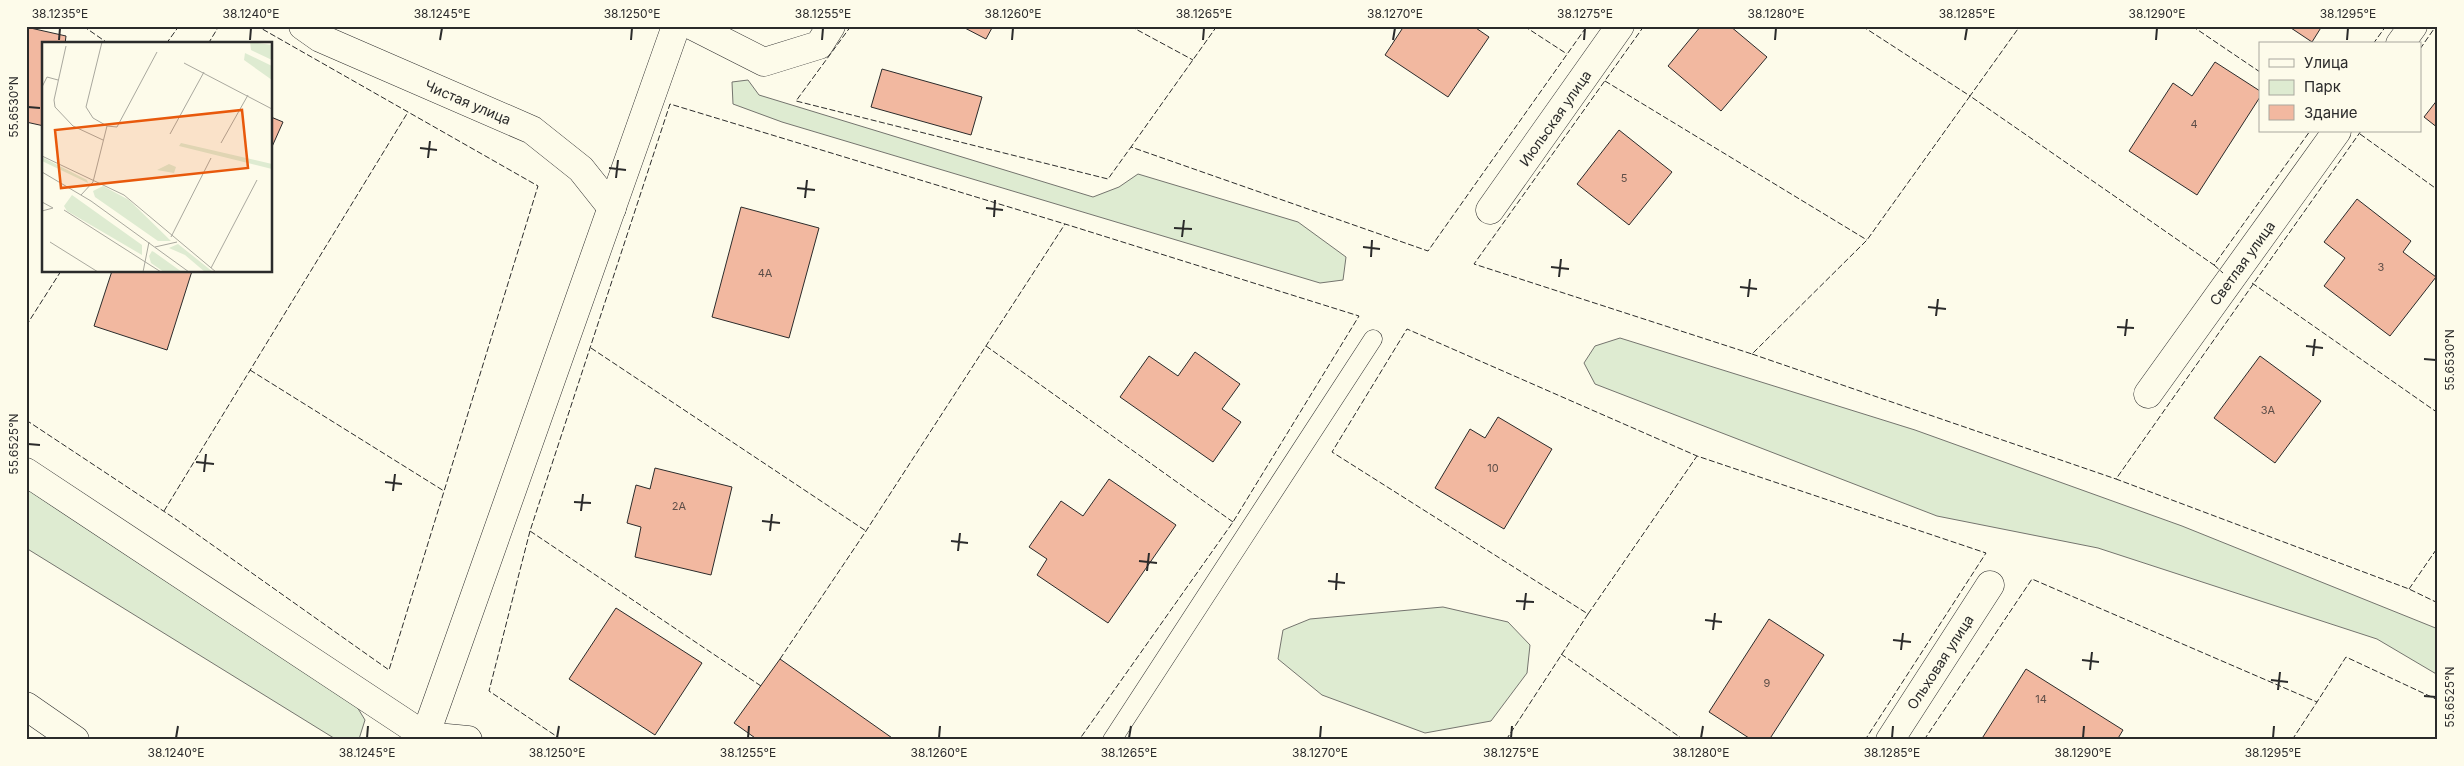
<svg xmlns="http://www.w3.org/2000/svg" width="2464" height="766" font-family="Inter,sans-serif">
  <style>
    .green { fill: #deebd1; stroke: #74746e }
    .building { fill: #f2b8a0; stroke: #2b2b2b }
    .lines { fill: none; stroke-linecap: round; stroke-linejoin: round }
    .lane-casing { stroke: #2b2b2b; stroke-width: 19 }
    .street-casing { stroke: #2b2b2b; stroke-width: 29 }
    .primary-casing { stroke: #2b2b2b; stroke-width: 29 }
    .lane { stroke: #fdfbea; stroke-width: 18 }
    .street { stroke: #fdfbea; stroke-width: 28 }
    .primary { stroke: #fdfbea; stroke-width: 28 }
    .fence { stroke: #2b2b2b; stroke-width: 1; stroke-dasharray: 6 2.5; stroke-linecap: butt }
    .ticks { fill: none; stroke: #2b2b2b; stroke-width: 2 }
    .labels { text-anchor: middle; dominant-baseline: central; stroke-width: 4; stroke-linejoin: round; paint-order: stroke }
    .number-label { font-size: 11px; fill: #5d4e48 }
    .street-label { font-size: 14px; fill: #2b2b2b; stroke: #fdfbea }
    .inset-road { fill: none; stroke: #a9a89e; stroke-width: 1 }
    .view { fill: #e8590c; fill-opacity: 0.15; stroke: #e8590c; stroke-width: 2.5 }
    .inset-edge { fill: none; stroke: #2b2b2b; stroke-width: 2.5 }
    .neatline { fill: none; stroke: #2b2b2b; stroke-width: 2 }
    .ticks-label { font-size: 12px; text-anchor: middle; fill: #2b2b2b }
  </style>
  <rect width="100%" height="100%" fill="#fdfbea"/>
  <!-- green -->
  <g class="green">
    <path d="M748 80 759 95 1093 197 1119 187 1138 174 1298 222 1346 257 1343 280 1320 283 782 122 733 104 732 82Z"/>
    <path d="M1620 338 1915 430 2182 526 2438 629V675L2377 639 2098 548 1937 516 1595 384 1584 363 1595 346Z"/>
    <path d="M26 484 348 692 365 720 359 739 337 740 26 548Z"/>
    <path d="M1443 607 1508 622 1530 645 1527 673 1491 721 1425 733 1322 695 1278 659 1283 630 1310 619Z"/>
  </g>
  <!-- building -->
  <g class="building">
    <path d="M961 26H993L986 39Z"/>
    <path d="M1404 26H1473L1489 37 1448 97 1385 55Z"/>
    <path d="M1701 26H1730L1767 57 1721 111 1668 66Z"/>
    <path d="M2288 26H2322L2312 42Z"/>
    <path d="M26 27 66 36 65 44H44V126L26 122Z"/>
    <path d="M2215 62 2260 91V97L2197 195 2129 151 2173 83 2192 96Z"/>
    <path d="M882 69 982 97 971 135 871 107Z"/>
    <path d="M2438 99V128L2424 117Z"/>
    <path d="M271 117 283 122 271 149Z"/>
    <path d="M1619 130 1672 172 1629 225 1577 184Z"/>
    <path d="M2357 199 2411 241 2403 252 2436 277 2390 336 2324 286 2345 258 2324 242Z"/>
    <path d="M741 207 819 228 789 338 712 317Z"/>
    <path d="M112 271H192L167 350 94 326Z"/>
    <path d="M1195 352 1240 384 1222 409 1241 422 1213 462 1120 397 1149 356 1178 376Z"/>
    <path d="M2260 356 2321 401 2275 463 2214 418Z"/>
    <path d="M1498 417 1552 449 1504 529 1435 488 1470 429 1485 438Z"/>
    <path d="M655 468 732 487 711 575 635 557 641 527 627 523 636 485 650 489Z"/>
    <path d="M1109 479 1176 525 1108 623 1037 575 1047 559 1029 547 1061 501 1083 516Z"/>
    <path d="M616 608 702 663 655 735 569 679Z"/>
    <path d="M1769 619 1824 655 1769 740H1752L1709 712Z"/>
    <path d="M780 659 895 740H758L734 723Z"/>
    <path d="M2026 669 2123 730 2117 740H1981Z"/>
  </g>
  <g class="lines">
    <defs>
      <path id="lane" d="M1112 740 1373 339"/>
      <g id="street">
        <path d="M303 26 320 38 532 130 581 169 612 208"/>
        <path d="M693 26 764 62 819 45 831 26"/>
        <path d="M2400 44 2413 26"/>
        <path d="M1490 210 1620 26"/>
        <path d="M2148 394 2337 131"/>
        <path d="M26 472 425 736 468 740"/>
        <path d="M421 740 425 736 440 694 676 26"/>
        <path d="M1890 740 1990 585"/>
      </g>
      <path id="primary" d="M26 706 75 740"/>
    </defs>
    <!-- lane casing -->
    <use href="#lane" class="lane-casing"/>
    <!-- street casing -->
    <use href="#street" class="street-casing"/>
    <!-- primary casing -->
    <use href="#primary" class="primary-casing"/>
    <!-- lane -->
    <use href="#lane" class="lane"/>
    <!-- street -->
    <use href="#street" class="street"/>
    <!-- primary -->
    <use href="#primary" class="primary"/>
    <!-- fence -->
    <g class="fence">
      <path d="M83 26 109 44"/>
      <path d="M851 26 796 101 1108 179 1131 147"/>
      <path d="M1130 26 1193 60"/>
      <path d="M1217 26 1131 147 1428 251 1587 26"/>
      <path d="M1524 26 1567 54"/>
      <path d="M1644 26 1474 264 1752 354 1867 240 1970 96 2214 265 2310 131"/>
      <path d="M1862 26 1970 96 2020 26"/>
      <path d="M2192 26 2260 72"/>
      <path d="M166 44 179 26"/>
      <path d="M208 44 219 26"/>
      <path d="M2373 44 2386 26"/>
      <path d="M2420 49 2436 26"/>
      <path d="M1605 81 1867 240"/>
      <path d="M2361 131 2116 479 2409 589 2438 603"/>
      <path d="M2360 134 2438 190"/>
      <path d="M2214 265 2223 273"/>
      <path d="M2252 283 2438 413"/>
      <path d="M26 326 61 271"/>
      <path d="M986 346 1233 522"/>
      <path d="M591 348 866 531"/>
      <path d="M1752 354 2116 479"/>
      <path d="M250 370 444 491"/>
      <path d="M26 420 177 520 389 670 538 186 257 26"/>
      <path d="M164 511 408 112"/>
      <path d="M530 531 489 691 562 740"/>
      <path d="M2409 589 2438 547"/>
      <path d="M1588 614 1697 456"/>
      <path d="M1561 654 1684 740"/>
      <path d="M780 659 866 531 1065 224"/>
      <path d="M761 686 530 531 670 104 1065 224 1359 316 1233 522 1079 740"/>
      <path d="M1506 740 1588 614 1332 452 1407 329 1697 456 1986 553 1865 740"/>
      <path d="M1924 740 2032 579 2317 702 2346 657 2438 700"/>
      <path d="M2292 740 2317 702"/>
    </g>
  </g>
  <!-- ticks -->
  <path class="ticks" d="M59 40 60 28M250 40 251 28M440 40 442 28M631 40 632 28M822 40 823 28M1012 40 1013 28M1203 40 1204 28M1393 40 1395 28M1584 40 1585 28M1775 40 1776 28M1965 40 1967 28M2156 40 2157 28M2347 40 2348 28M28 107 40 108M420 148 437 150M428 158 430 141M609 168 626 170M616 178 618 160M797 188 815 190M805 198 807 180M986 208 1003 210M994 217 995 200M1174 228 1192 229M1182 237 1184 220M1363 247 1380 249M1371 257 1372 240M1551 267 1569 269M1559 277 1561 259M1740 287 1757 289M1748 297 1750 279M1928 307 1946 309M1936 316 1938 299M2117 327 2134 328M2125 336 2127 319M2306 346 2323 348M2313 356 2315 339M2424 359 2436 360M28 444 40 445M196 462 214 464M204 472 206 454M385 482 402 484M393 491 395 474M574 502 591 503M581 511 583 494M762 521 780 523M770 531 772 514M951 541 968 543M958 551 960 533M1139 561 1157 563M1147 571 1149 553M1328 581 1345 583M1336 590 1337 573M1516 601 1534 602M1524 610 1526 593M1705 620 1722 622M1713 630 1715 613M1893 640 1911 642M1901 650 1903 633M2082 660 2099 662M2090 670 2092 652M2271 680 2288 682M2278 690 2280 672M2424 696 2436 697M176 738 178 726M367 738 368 726M557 738 559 726M748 738 749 726M939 738 940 726M1129 738 1131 726M1320 738 1321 726M1511 738 1512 726M1701 738 1703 726M1892 738 1893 726M2083 738 2084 726M2273 738 2274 726"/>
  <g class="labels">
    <!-- number labels -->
    <g class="number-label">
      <text x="2194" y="124">4</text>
      <text x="1624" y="178">5</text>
      <text x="2381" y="267">3</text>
      <text x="765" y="273">4А</text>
      <text x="2268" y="410">3А</text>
      <text x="1493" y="468">10</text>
      <text x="679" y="506">2А</text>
      <text x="1767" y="683">9</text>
      <text x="2041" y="699">14</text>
    </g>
    <!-- street labels -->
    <g class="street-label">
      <text transform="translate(468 102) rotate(23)">Чистая улица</text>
      <text transform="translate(1555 118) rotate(-55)">Июльская улица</text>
      <text transform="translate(2242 263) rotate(-54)">Светлая улица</text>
      <text transform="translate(1940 662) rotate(-57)">Ольховая улица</text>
    </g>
  </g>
  <!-- overview -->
  <g transform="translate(42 42)">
    <rect width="230" height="230" fill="#fdfbea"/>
    <path d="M208 0 230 3V18L209 8ZM203 11 230 24V38L202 18ZM139 101 230 122V127L137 104ZM0 115 45 138 46 141 0 119ZM127 122 134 125 132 131 115 128ZM61 144 87 158 129 199H116L53 155 51 149ZM30 153 100 203V213L25 169 22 164ZM136 202 171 230H163L143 213 127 206ZM110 209 112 210 140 230H122L109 221 107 214Z" fill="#deebd1"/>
    <path class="inset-road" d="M24 4 12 58 13 65 31 84 61 98M142 21 230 67M0 45 5 35 16 38M65 84 75 85 115 10M128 92 162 30M179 101 206 53M0 114 82 153 174 230M0 130 49 159 147 230M39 153 51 140 65 84 51 76 44 65 60 0M0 160 11 166 0 169M22 168 119 230M129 195 169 116M8 200 56 230M113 205 135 200M169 226 215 138M101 230 107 200"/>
    <path class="view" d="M200 68 206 126 19 146 13 88Z"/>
    <rect width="230" height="230" class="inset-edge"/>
  </g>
  <!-- border -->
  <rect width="2464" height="766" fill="none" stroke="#fdfbea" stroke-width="55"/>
  <!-- legend -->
  <rect x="2259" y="42" width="162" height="90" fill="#fdfbea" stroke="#a9a89e"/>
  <rect x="2269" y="59" width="25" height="8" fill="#fdfbea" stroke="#a9a89e"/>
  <text x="2304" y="68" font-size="15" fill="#2b2b2b">Улица</text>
  <rect x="2269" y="80" width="25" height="15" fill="#deebd1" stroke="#a9a89e"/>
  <text x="2304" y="92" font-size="15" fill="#2b2b2b">Парк</text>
  <rect x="2269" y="105" width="25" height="15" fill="#f2b8a0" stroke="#a9a89e"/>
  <text x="2304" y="118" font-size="15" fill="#2b2b2b">Здание</text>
  <rect x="28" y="28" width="2408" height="710" class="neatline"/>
  <g class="ticks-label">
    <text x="60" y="18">38.1235°E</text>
    <text x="251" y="18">38.1240°E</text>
    <text x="442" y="18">38.1245°E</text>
    <text x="632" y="18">38.1250°E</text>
    <text x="823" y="18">38.1255°E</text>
    <text x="1013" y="18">38.1260°E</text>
    <text x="1204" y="18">38.1265°E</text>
    <text x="1395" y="18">38.1270°E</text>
    <text x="1585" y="18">38.1275°E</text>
    <text x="1776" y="18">38.1280°E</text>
    <text x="1967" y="18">38.1285°E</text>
    <text x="2157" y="18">38.1290°E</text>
    <text x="2348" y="18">38.1295°E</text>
    <text transform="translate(14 107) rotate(-90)" y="4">55.6530°N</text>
    <text transform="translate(2450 360) rotate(-90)" y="4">55.6530°N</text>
    <text transform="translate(14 444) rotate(-90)" y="4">55.6525°N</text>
    <text transform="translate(2450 697) rotate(-90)" y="4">55.6525°N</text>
    <text x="176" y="757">38.1240°E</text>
    <text x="367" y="757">38.1245°E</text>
    <text x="557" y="757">38.1250°E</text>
    <text x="748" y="757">38.1255°E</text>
    <text x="939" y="757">38.1260°E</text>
    <text x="1129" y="757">38.1265°E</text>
    <text x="1320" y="757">38.1270°E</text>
    <text x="1511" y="757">38.1275°E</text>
    <text x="1701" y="757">38.1280°E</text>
    <text x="1892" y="757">38.1285°E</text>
    <text x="2083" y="757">38.1290°E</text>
    <text x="2273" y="757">38.1295°E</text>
  </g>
</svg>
